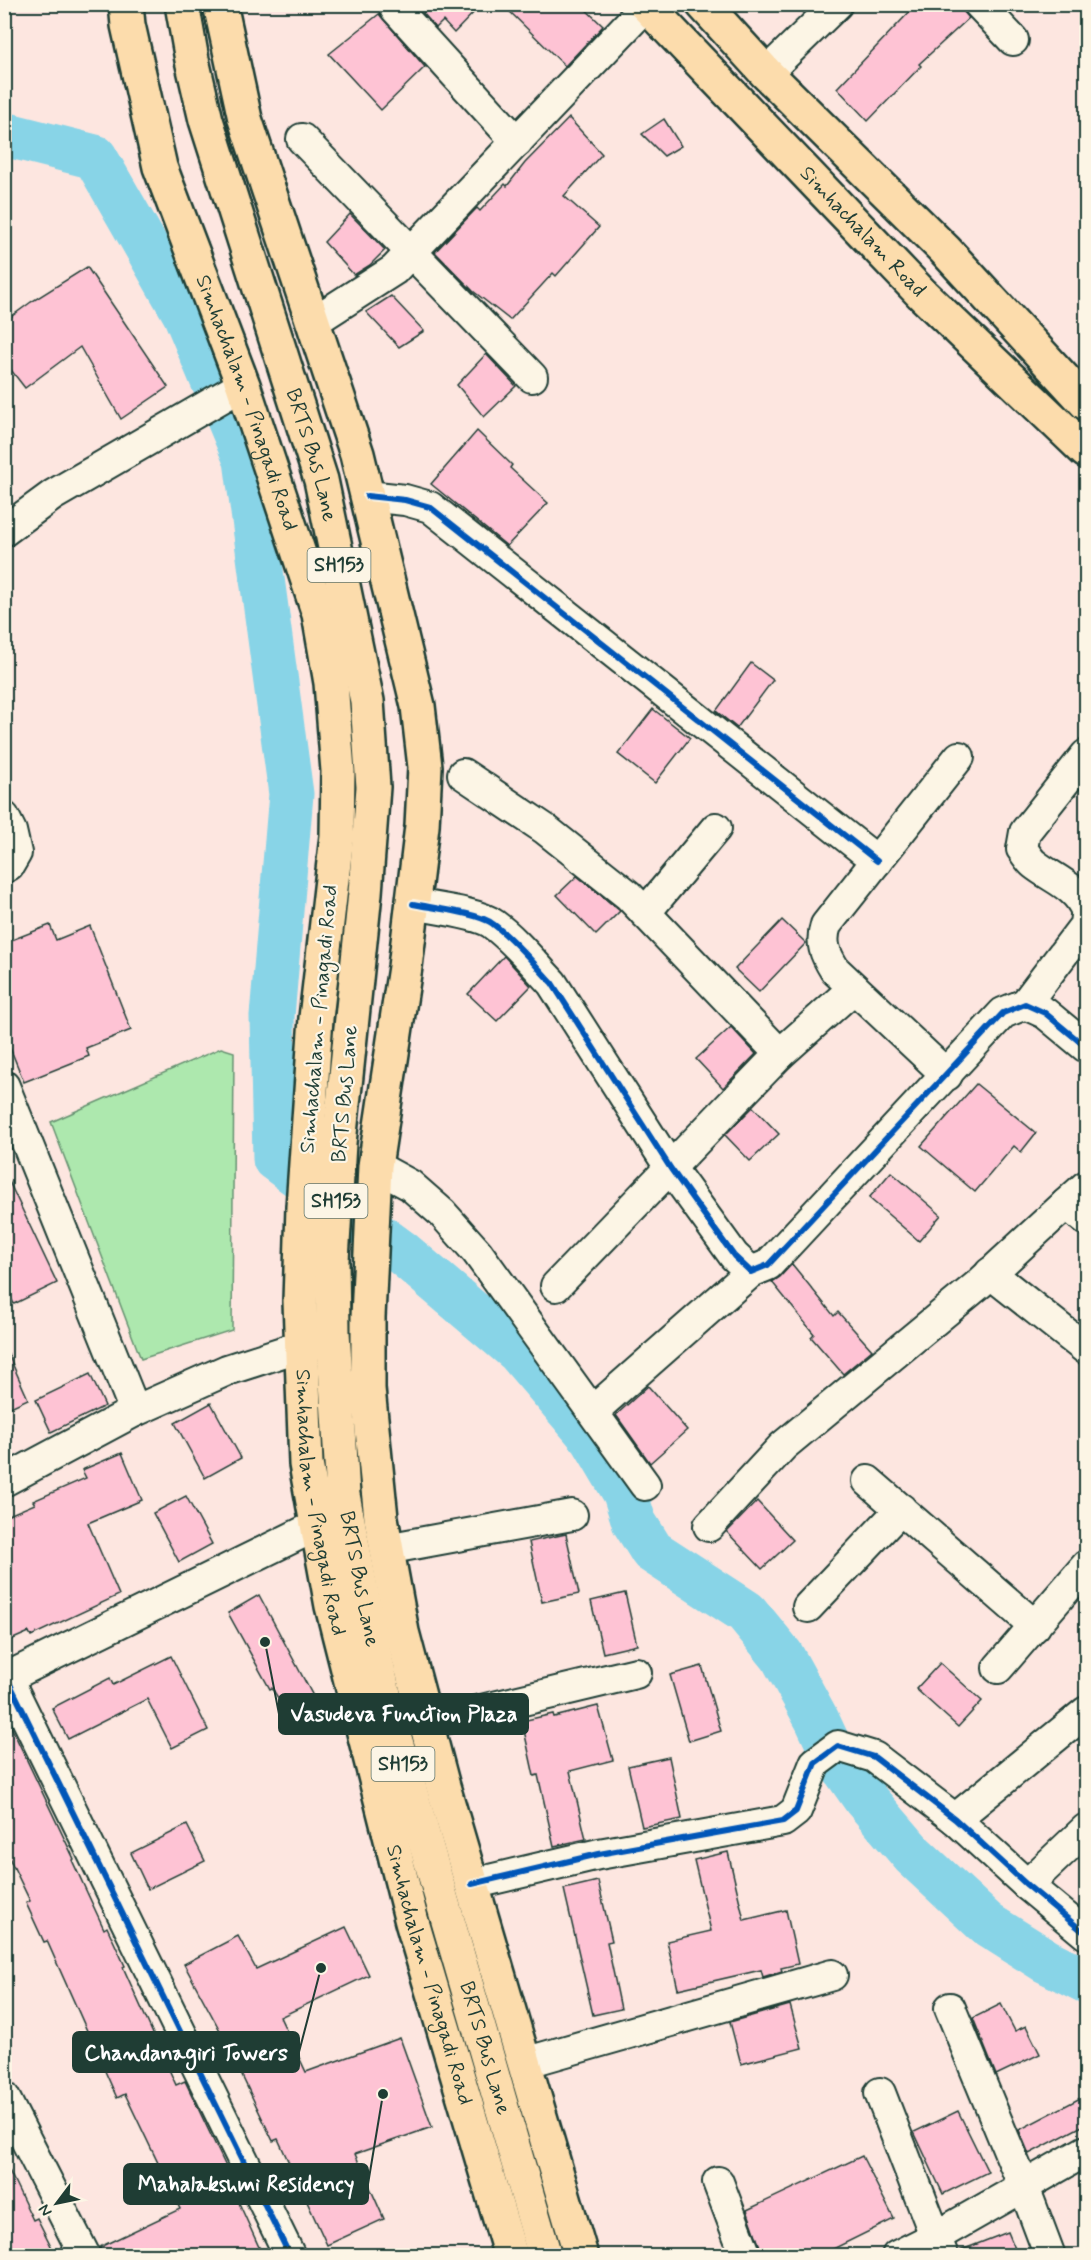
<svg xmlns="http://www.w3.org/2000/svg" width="1091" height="2260" font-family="Mynerve,sans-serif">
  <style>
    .green { fill: #ade8ae; stroke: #669271; stroke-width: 1.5 }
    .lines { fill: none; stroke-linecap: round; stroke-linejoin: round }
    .river { stroke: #88d4e7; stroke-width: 45 }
    .building { fill: #fec3d4; stroke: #1f3d34; stroke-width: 1.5 }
    .minor-casing { stroke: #1f3d34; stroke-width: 34 }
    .primary-casing { stroke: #1f3d34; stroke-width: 38 }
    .minor { stroke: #fcf5e5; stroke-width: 30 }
    .primary { stroke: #fcdcac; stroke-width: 33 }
    .cycleway-casing { stroke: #fcf5e5; stroke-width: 10 }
    .cycleway { stroke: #0057b8; stroke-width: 6 }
    .labels { text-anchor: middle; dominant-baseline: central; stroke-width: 4.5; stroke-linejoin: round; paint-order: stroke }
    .shield { fill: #fcf5e5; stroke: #617469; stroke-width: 1.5 }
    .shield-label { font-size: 20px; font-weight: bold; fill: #1f3d34 }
    .street-label { font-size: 21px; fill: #1f3d34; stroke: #fcf5e5 }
    .leader { fill: none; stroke: #1f3d34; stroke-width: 2 }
    .callout-dot { fill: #1f3d34; stroke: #fcf5e5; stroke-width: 2 }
    .callout { fill: #1f3d34; stroke: #1f3d34; stroke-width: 2 }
    .callout-label { font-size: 22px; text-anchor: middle; font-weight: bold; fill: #fff }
  </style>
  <rect width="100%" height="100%" fill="#fde6e0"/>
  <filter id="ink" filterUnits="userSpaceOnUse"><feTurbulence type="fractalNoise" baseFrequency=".0167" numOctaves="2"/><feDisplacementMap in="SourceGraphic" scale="12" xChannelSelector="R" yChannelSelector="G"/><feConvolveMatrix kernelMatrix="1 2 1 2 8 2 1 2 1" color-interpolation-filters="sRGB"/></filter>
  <g filter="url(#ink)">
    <!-- green -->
    <path class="green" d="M221 1048 234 1052 232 1330 141 1359 51 1122Z"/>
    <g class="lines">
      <!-- river -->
      <path class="river" d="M4 134 95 157 185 314 246 460 291 794 272 1016 275 1159 400 1251 518 1351 593 1439 625 1493 634 1522 652 1551 746 1612 782 1656 817 1720 831 1750 866 1800 913 1855 987 1924 1046 1961 1086 1981"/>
    </g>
    <!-- building -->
    <g class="building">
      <path d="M429 4H482L454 33 443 21 436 28 423 13Z"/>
      <path d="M502 4H580L603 26 565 66Z"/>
      <path d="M917 4H957L969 18 919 64 921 66 868 121 837 88Z"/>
      <path d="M379 14 425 67 381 110 329 54Z"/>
      <path d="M569 118 602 154 564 196 599 227 556 276 553 273 510 320 473 291 435 252 474 211 477 208 480 211 505 184 507 186 525 163Z"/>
      <path d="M664 119 681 146 664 156 642 134Z"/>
      <path d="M350 214 385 250 370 265 354 275 324 242Z"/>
      <path d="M87 267 168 387 121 419 80 347 25 388 4 361V322L31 302Z"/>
      <path d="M391 296 424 331 399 347 366 312Z"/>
      <path d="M486 354 516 386 484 417 457 385Z"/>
      <path d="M477 431 512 465 510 468 548 503 507 546 431 484Z"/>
      <path d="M751 663 773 680 737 728 716 711Z"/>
      <path d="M653 709 690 738 655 783 618 754Z"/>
      <path d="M577 876 620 911 596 935 557 895Z"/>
      <path d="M782 920 806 943 759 992 735 969Z"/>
      <path d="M50 925 56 940 90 926 131 1030 86 1048 89 1056 24 1082 4 1033V943Z"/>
      <path d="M504 956 531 986 497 1021 468 994Z"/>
      <path d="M731 1027 756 1054 723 1088 696 1059Z"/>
      <path d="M976 1084 1036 1133 1021 1152 1014 1146 975 1192 921 1146Z"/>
      <path d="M753 1107 779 1134 750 1161 725 1135Z"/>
      <path d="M4 1171 57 1283 14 1304 4 1284Z"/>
      <path d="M891 1172 941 1215 919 1241 869 1198Z"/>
      <path d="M792 1264 834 1316 838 1312 872 1350 843 1374 811 1337 814 1334 772 1282 780 1277Z"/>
      <path d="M4 1345 28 1399 4 1410Z"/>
      <path d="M90 1374 105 1406 51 1432 36 1400Z"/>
      <path d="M648 1386 687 1430 650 1463 616 1415Z"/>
      <path d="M211 1403 241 1458 205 1478 175 1423Z"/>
      <path d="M122 1453 142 1500 88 1523 119 1595 31 1636 29 1632 4 1643V1517L35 1504 33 1501 86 1478 82 1470Z"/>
      <path d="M186 1496 212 1544 179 1562 153 1513Z"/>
      <path d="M757 1501 793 1540 762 1569 727 1532Z"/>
      <path d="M566 1534 579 1594 542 1602 529 1542Z"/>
      <path d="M625 1593 637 1645 603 1653 591 1601Z"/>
      <path d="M259 1595 314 1698 287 1713 272 1688 270 1689 228 1613Z"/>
      <path d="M171 1656 208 1730 172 1748 147 1699 68 1739 52 1708 110 1678 113 1685Z"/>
      <path d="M940 1663 982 1701 958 1727 916 1689Z"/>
      <path d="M702 1666 721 1731 689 1741 670 1675Z"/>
      <path d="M598 1706 613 1760 570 1771 586 1839 554 1846 538 1775 534 1776 522 1721 553 1714 554 1717Z"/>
      <path d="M4 1712 74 1859 72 1860 104 1929 107 1927 125 1966 123 1967 176 2085 185 2081 228 2171 225 2172 263 2256H102L100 2247 180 2209 125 2094 117 2098 47 1941 44 1942 26 1903 30 1901 4 1847Z"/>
      <path d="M669 1757 682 1819 642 1827 628 1766Z"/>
      <path d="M187 1825 205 1861 148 1889 131 1853Z"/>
      <path d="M728 1852 744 1920 786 1910 798 1964 781 1968 782 1971 763 1977 761 1970 678 1989 667 1941 711 1931 694 1860Z"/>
      <path d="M598 1881 612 1941 607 1942 621 2009 593 2015 564 1889Z"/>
      <path d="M346 1927 369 1975 280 2017 306 2072 400 2038 432 2127 355 2154 384 2219 327 2245 278 2139 273 2141 223 2036 184 1964 238 1936 256 1969Z"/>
      <path d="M1001 2004 1015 2031 1026 2026 1040 2054 996 2075 973 2018Z"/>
      <path d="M790 2005 802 2048 741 2064 730 2022Z"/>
      <path d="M1086 2095V2124L1029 2154 1019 2130Z"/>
      <path d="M958 2111 988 2172 943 2194 914 2132Z"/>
      <path d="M862 2156 894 2219 819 2256H763L747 2210Z"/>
      <path d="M4 2160 33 2220 37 2218 53 2250 40 2256H4Z"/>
      <path d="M1008 2232 1018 2256H960L959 2251Z"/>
    </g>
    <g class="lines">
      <defs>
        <g id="minor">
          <path d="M979 4 1013 40"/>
          <path d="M395 8 517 142"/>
          <path d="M766 73 837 4"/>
          <path d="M302 139 532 377"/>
          <path d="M313 322 394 270 646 6"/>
          <path d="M367 496 405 500 430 507 877 861"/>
          <path d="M4 531 53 495 243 385"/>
          <path d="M1086 755 1025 832 1022 849C1026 854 1029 860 1034 864 1053 879 1077 886 1086 910"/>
          <path d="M463 774 545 829 628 895 780 1054 556 1286"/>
          <path d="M4 817 11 831 16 853 9 865 4 868"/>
          <path d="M413 904C432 908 479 913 493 924 515 940 534 964 552 983L671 1169 734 1256 751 1272 768 1265 1003 1013 1025 1004 1045 1013 1086 1047"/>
          <path d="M645 913 716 828"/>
          <path d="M1025 1004 1085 925 1086 916"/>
          <path d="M780 1054 854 988"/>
          <path d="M947 1075 835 970C825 954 820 943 826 925L959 757"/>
          <path d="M4 1086 135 1411"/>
          <path d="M375 1166 410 1185 442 1213 477 1252 645 1485"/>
          <path d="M1086 1186 1066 1204 1086 1220"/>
          <path d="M990 1273 1086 1349"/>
          <path d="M593 1411 751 1272"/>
          <path d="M4 1481 135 1411 227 1370 301 1346"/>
          <path d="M868 1481 1035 1626"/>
          <path d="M709 1526 783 1446 979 1284 1066 1204"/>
          <path d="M386 1549 572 1515"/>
          <path d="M808 1607 901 1509"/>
          <path d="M998 1668 1086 1566"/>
          <path d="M7 1678 290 2256"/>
          <path d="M4 1679 316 1526"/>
          <path d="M427 1723 636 1673"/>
          <path d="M955 1819 1086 1712"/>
          <path d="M472 1884 599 1854 783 1821 796 1811 815 1763 838 1746 874 1757 955 1819 1027 1885 1086 1934"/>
          <path d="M1027 1885 1086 1829"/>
          <path d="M950 2008 1024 2187 1050 2256"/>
          <path d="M524 2063 832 1975"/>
          <path d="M880 2093 943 2256"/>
          <path d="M4 2097 85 2256"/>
          <path d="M718 2182 746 2256"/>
          <path d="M897 2256 935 2237 1086 2151"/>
        </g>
        <g id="primary">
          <path id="s1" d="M126 4 128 25 160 167 243 385 319 614 331 683 338 771 337 836 316 1018 303 1207 300 1301 306 1464 332 1606 412 1922 511 2256"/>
          <path id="s2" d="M182 4 192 60 206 120 321 480 367 701 373 787 365 893 339 1143 332 1260 333 1332 343 1495 371 1640 393 1731 545 2256"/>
          <path d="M220 4 245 119 357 454 418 706 425 767 422 826 405 967 375 1166 368 1317V1389L381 1518 402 1632 442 1783 581 2256"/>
          <path id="s3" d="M645 4 922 294 1086 451"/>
          <path d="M703 4 766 73 945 250 1086 403"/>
        </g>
      </defs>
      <!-- minor casing -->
      <use href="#minor" class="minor-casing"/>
      <!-- primary casing -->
      <use href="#primary" class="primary-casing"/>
      <!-- minor -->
      <use href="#minor" class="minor"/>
      <!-- primary -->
      <use href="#primary" class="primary"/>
      <defs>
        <g id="cycleway">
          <path d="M367 496 405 500 430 507 877 861"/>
          <path d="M413 904C432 908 479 913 493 924 515 940 534 964 552 983L671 1169 734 1256 751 1272 768 1265 1003 1013 1025 1004 1045 1013 1086 1047"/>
          <path d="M7 1678 290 2256"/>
          <path d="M472 1884 599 1854 783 1821 796 1811 815 1763 838 1746 874 1757 955 1819 1027 1885 1086 1934"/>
        </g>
      </defs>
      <!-- cycleway casing -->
      <use href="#cycleway" class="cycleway-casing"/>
      <!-- cycleway -->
      <use href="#cycleway" class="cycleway"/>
    </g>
  </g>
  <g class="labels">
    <!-- shield labels -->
    <g class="shield">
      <rect x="307.5" y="548" width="63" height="34" rx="4.5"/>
      <rect x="304.5" y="1184" width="63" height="34" rx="4.5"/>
      <rect x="371.5" y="1747" width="63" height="34" rx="4.5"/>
    </g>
    <g class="shield-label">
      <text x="339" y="565">SH153</text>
      <text x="336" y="1201">SH153</text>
      <text x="403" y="1764">SH153</text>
    </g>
    <!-- street labels -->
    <g class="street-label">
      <text stroke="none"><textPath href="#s3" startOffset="315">Simhachalam Road</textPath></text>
      <text stroke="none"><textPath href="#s1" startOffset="418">Simhachalam - Pinagadi Road</textPath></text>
      <text stroke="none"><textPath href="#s2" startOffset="470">BRTS Bus Lane</textPath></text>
      <text transform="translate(319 1019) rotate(-85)">Simhachalam - Pinagadi Road</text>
      <text transform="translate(345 1094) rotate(-85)">BRTS Bus Lane</text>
      <text stroke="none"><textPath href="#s1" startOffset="1534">Simhachalam - Pinagadi Road</textPath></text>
      <text stroke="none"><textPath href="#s2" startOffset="1604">BRTS Bus Lane</textPath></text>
      <text stroke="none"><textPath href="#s1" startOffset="2020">Simhachalam - Pinagadi Road</textPath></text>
      <text stroke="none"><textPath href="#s2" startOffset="2090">BRTS Bus Lane</textPath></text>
    </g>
  </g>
  <!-- callouts -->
  <path class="leader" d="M265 1642L279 1714M321 1968L299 2052M383 2094L368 2184"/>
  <g class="callout-dot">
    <circle cx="265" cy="1642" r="6"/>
    <circle cx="321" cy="1968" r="6"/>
    <circle cx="383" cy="2094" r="6"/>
  </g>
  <g class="callout">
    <rect x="279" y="1694" width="249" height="40" rx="6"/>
    <rect x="73" y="2032" width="226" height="40" rx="6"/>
    <rect x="124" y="2164" width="244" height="40" rx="6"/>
  </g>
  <g class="callout-label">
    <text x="404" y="1721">Vasudeva Function Plaza</text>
    <text x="186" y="2060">Chandanagiri Towers</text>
    <text x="246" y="2191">Mahalakshmi Residency</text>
  </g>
  <!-- margin -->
  <rect width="1091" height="2260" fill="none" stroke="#fcf5e5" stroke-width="24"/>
  <rect x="12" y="12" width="1067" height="2236" fill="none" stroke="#1f3d34" stroke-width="2" filter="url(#ink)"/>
  <!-- north arrow -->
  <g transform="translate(57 2203) rotate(238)" stroke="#fcf5e5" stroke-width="4.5" paint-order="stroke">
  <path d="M0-4.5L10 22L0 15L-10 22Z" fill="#1f3d34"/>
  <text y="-9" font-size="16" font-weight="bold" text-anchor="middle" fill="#1f3d34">N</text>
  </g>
</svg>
